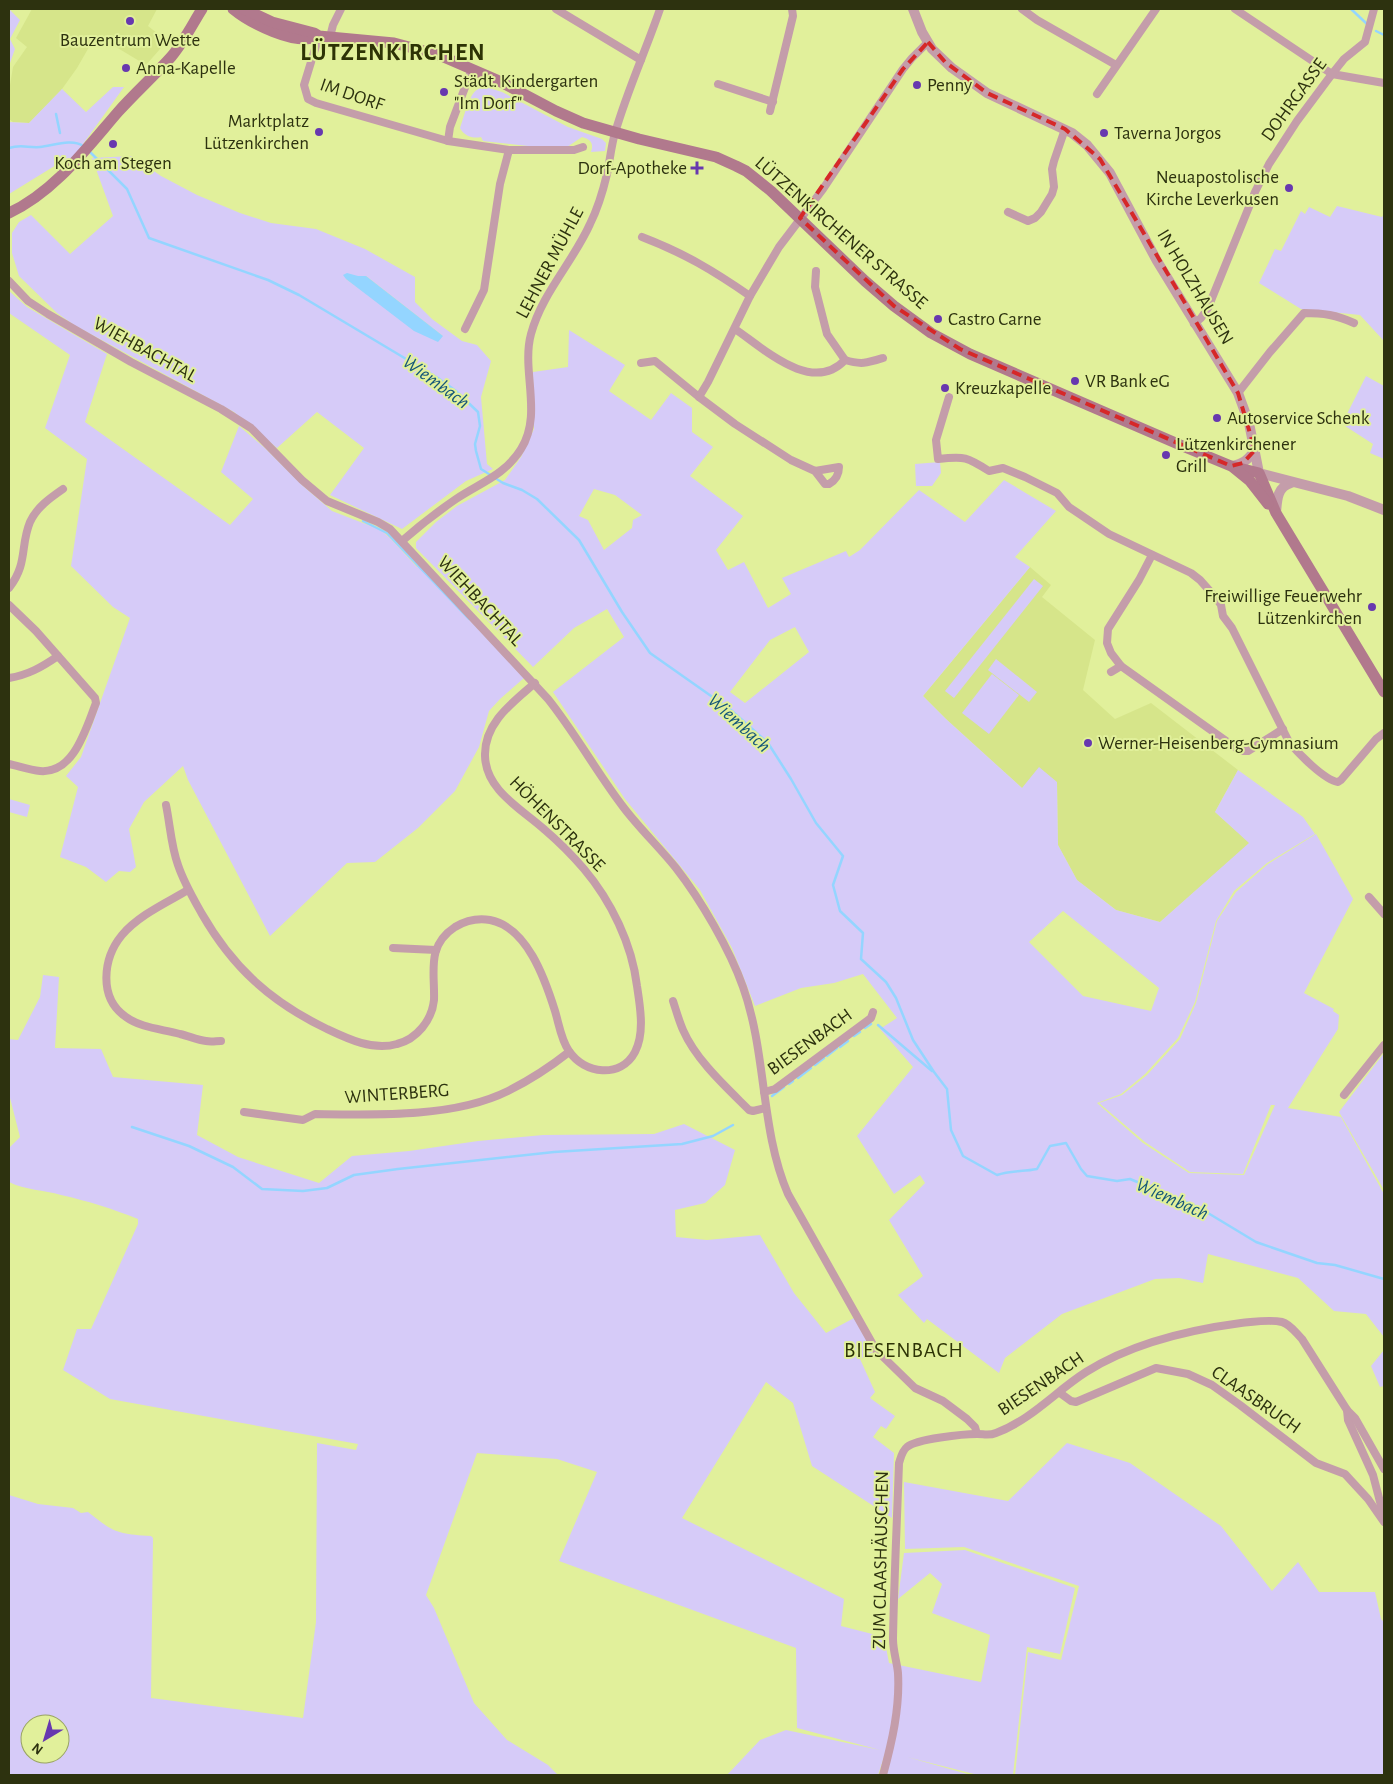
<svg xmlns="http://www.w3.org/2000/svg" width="1393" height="1784" font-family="'Alegreya Sans',sans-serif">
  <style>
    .built { fill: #d6e58a }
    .green { fill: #d6cbf8; fill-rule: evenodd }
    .water { fill: #94d5ff }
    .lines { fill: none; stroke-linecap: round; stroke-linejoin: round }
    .stream { stroke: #94d5ff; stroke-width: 2.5 }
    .minor { stroke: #c49daa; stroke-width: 8 }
    .tertiary { stroke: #c49daa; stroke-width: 10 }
    .secondary { stroke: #b1798d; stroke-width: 11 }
    .marked { fill: none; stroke: #d62828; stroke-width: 4; stroke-dasharray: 10 6; stroke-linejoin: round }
    .poi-dot { fill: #6738af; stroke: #e1f09b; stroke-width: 2 }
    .labels { text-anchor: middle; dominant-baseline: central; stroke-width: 4; stroke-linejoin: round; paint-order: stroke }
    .poi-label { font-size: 19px; fill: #2d320f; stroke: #e1f09b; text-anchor: start }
    .street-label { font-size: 19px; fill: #2d320f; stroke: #e1f09b }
    .water-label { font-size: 20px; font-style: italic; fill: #165779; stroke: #e1f09b }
    .quarter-label { font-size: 21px; letter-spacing: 1px; fill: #2d3305; stroke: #e1f09b }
    .district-label { font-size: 24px; font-weight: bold; letter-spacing: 1px; fill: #2d3305; stroke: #e1f09b }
  </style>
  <rect width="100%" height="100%" fill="#e1f09b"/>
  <!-- built -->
  <g class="built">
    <path d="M32 9H157L148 26 167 41 146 65 96 35 77 68 62 89 29 123 13 122 9 119V91L13 67 27 47 16 38Z"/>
    <path d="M1030 567 1051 585 1042 597 1095 640 1083 690 1115 719 1151 703 1238 770 1215 812 1250 843 1160 922 1116 910 1077 880 1058 845 1057 782 1022 788 946 719 923 696Z"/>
  </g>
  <!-- green -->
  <g class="green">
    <path d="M9 9 20 20 10 39 15 49 10 63 9 80Z"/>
    <path d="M113 87H124L73 158 61 162 9 194V122L29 123 62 89 86 112Z"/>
    <path d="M486 87 502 92 568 127 602 139 606 143 605 151 591 152C594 144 591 139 582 137L567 147 528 146 483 141 481 137C473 139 464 136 460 128L467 106 465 105 466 101 469 102C472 94 476 87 486 87Z"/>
    <path d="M132 156 161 176 197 195 240 213 271 223 316 229 365 249 415 277V302L432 319 462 341 477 345 491 361 481 397 487 464 493 469 466 481 402 529 330 495 364 448 317 412 277 448 234 412 74 325 57 313 19 276 12 253V233L19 222 31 215 70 254 113 216 92 158ZM358 276H366L443 336 374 299 346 279Z"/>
    <path d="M1337 206 1382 217 1384 214V341L1360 315 1301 309 1259 283 1275 249 1281 251 1301 211 1305 214 1309 207 1330 217Z"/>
    <path d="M9 291 27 307 107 354 85 422 230 525 253 499 221 472 239 426 265 448 302 485 332 511 381 530 391 539 417 567 419 566 524 678 500 699 489 711 479 747 455 791 418 828 375 862 347 863 270 936 188 780 183 766 144 802 129 829 136 867 130 872 119 871 106 882 86 867 60 857 78 787 66 776 81 757 130 618 113 607 71 566 87 459 45 428 70 355 9 313Z"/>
    <path d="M569 330 625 365 609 391 651 420 671 393 692 408V432L713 447 690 476 743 516 716 550 728 570 744 562 768 608 791 594 782 578 846 551 849 557 860 550 919 490 965 522 1004 480 1056 511 1015 557 1030 567 923 696 946 719 1022 788 1039 767 1057 782 1058 845 1077 880 1116 910 1160 922 1249 843 1215 812 1238 770 1303 817 1315 834 1267 863 1234 891 1216 921 1195 1002 1178 1038 1145 1074 1121 1094 1097 1103 1143 1143 1189 1173 1244 1175 1275 1105H1271L1243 1174 1190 1172 1145 1142 1099 1103 1122 1095 1147 1075 1180 1039 1196 1003 1217 921 1236 892 1268 864 1316 834 1353 899 1304 993 1334 1009 1333 1011 1339 1015 1338 1029 1288 1108 1341 1117 1384 1194V1337L1366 1314 1334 1311 1298 1278 1208 1254 1203 1283 1179 1278 1155 1279 1062 1314 1005 1358 999 1373 927 1319 924 1323 898 1295 923 1276 889 1220 925 1183 920 1175 894 1194 857 1136 913 1067 880 1029 897 1018 863 974 834 983 801 988 755 1006 732 948 700 890 625 799 553 692 624 637 607 609 574 628 533 667 416 548V542L436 522 457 506 505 480 521 457 534 429 533 372 568 367ZM594 489 615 495 642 515 633 520 632 528 604 550 588 520 579 516ZM795 627 809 652 745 703 730 692 770 640ZM1063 911 1159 988 1151 1011 1083 996 1029 942Z"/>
    <path d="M1366 376 1384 386V459L1370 453 1373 444 1342 424Z"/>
    <path d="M940 462 941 473 932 486H916L915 464Z"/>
    <path d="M1034 579 1043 586 954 698 945 691Z"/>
    <path d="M996 659 1037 692 1029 702 988 670Z"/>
    <path d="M992 674 1019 695 989 734 962 713Z"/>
    <path d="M9 799 30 805 27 817 9 812Z"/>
    <path d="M43 975 59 977 55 1048 101 1049 113 1077 203 1085 197 1135 238 1157 319 1183 352 1156 409 1151 478 1141 543 1135 654 1134 684 1124 735 1150 725 1185 705 1203 675 1210 676 1237 707 1240 760 1235 794 1293 826 1333 854 1318 873 1352 860 1359 875 1392 870 1398 895 1416 886 1429 881 1426 873 1437 894 1453 892 1518 812 1466 793 1403 766 1382 682 1518 844 1599 841 1626 884 1637 889 1663 981 1682 990 1635 932 1613 942 1584 930 1573 898 1599 904 1553 965 1550 1075 1588 1060 1654 1027 1647 1013 1775H978L907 1757 971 1775H885L886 1751 878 1775H727L760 1740 786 1730 880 1750 797 1728 796 1648 559 1561 597 1472 557 1459 477 1453 426 1595 434 1608 474 1703 507 1740 548 1765 558 1775H9V1495L38 1504 73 1508 81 1513 88 1512C114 1533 118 1534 151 1536L153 1538 151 1698 303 1718 316 1622 317 1443 356 1450 358 1444 110 1399 63 1370 77 1329H91L138 1224V1219C113 1209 88 1201 61 1195 44 1190 25 1190 9 1182V1148L20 1137 9 1094V1039L18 1040 40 997ZM30 1724H60V1754H30Z"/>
    <path d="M1384 1053V1190L1339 1112Z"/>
    <path d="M1384 1350V1386L1380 1387 1371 1366Z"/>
    <path d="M1067 1443 1130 1463 1221 1526 1272 1591 1298 1562 1319 1592H1375L1381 1619 1384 1622V1775H1015L1028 1652 1061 1660 1079 1586 964 1547 905 1549 904 1482 1008 1501Z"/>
  </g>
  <!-- water -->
  <path class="water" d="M347 273 358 276H366L443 336 438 342 414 331 346 279 343 275Z"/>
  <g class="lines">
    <!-- stream -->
    <g class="stream">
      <path d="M1351 9 1367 24"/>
      <path d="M1376 31 1384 35"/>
      <path d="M56 114 60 133"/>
      <path d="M9 148C21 144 28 148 40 147 52 146 72 138 83 146"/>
      <path d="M89 151 127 189 149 238 268 280 299 295 438 378 456 391 478 412 480 426 475 444 476 451 481 469 503 483 522 490 537 499 579 540 622 612 650 653 731 710 768 743 791 779 816 823 843 856 833 885 840 911 863 933 861 959 886 982 896 998 913 1040 934 1072 947 1089 951 1130 963 1156 997 1175C1010 1170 1023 1172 1037 1169L1050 1146 1066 1143 1081 1169 1087 1176 1117 1181 1130 1179 1198 1207 1256 1242 1317 1263 1335 1265 1384 1279"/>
      <path d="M363 521 387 533 469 619"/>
      <path d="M878 1025 932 1071"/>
      <path d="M865 1028 871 1024"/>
      <path d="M854 1036 860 1032"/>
      <path d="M840 1047 848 1041"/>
      <path d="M827 1056 837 1048"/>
      <path d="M815 1065 824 1058"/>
      <path d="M798 1078 811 1068"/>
      <path d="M789 1084 793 1081"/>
      <path d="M772 1096 784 1087"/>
      <path d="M132 1127 189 1146 233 1167 262 1189 303 1191 327 1188 354 1175 398 1169 554 1152 682 1144 713 1136 733 1125"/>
    </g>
    <!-- minor -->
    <g class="minor">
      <path d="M556 9 641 60"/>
      <path d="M1022 9 1037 20 1116 65"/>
      <path d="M1235 9 1332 74 1384 83"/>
      <path d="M319 36 304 85 308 99 316 103 448 141 509 150H574L583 147"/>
      <path d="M330 37 333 25 341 9"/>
      <path d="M718 84 773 102"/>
      <path d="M1097 94 1156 9"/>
      <path d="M770 111 786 45 793 16 792 9"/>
      <path d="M448 141 450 127 472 69"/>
      <path d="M1008 212 1028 221 1035 218 1041 212 1052 194 1054 187 1052 169 1054 161 1065 129"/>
      <path d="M642 237C684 253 714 271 750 296"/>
      <path d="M816 271 815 287 827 334 845 360"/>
      <path d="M9 281 28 301 48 314 131 362 221 409 251 428 302 480 327 501 378 522 390 529 548 699C576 734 597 773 624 808 640 829 660 848 676 868 701 900 730 950 743 987 767 1054 760 1129 788 1194L876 1350 915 1388 943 1401 967 1419 975 1427 977 1434"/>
      <path d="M1194 324 1201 318 1208 308 1255 192 1269 164 1297 121 1332 74 1344 59 1365 42 1374 9"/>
      <path d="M465 329 484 290 500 184 509 150"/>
      <path d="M735 329C763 348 812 395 845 360 861 365 867 363 883 358"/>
      <path d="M641 363 655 361 699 397 735 424 791 460 815 471 825 484H829C836 480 839 475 839 467L815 471"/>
      <path d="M1238 393 1270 352 1304 313C1324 313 1336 315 1354 323"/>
      <path d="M699 397 708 382 750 296 779 247 823 189 903 69 912 58 928 42"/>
      <path d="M949 397 936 440 938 459C965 456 967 457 989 471L1003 468 1025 477 1057 493 1069 507 1109 534 1191 573 1200 580 1216 598 1221 605 1223 616 1232 628 1289 742C1298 753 1324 780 1338 782L1341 780 1376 739 1384 733"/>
      <path d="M402 541C419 526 437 512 456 499 480 483 505 475 521 449 543 414 521 371 531 334 542 293 573 262 590 224 598 208 603 191 607 174 610 160 611 147 615 133 627 91 646 50 660 9"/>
      <path d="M1152 555 1139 580 1108 629 1107 643 1111 653 1121 666 1236 748 1242 751H1248L1283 729"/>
      <path d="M9 588C28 564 20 546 30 522 37 507 50 498 63 489"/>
      <path d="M9 605 36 631 95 698 96 703C86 728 74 774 40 771 29 770 19 766 9 764"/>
      <path d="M1111 672 1121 666"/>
      <path d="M9 678C28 675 42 667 58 656"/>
      <path d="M166 805C170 824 171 846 178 865 184 883 193 898 202 914 233 968 271 1002 327 1029 348 1039 373 1051 397 1044 417 1039 432 1020 434 1000 435 972 426 946 455 927 465 921 478 918 490 920 527 927 545 979 555 1011 559 1024 561 1040 569 1051 584 1074 621 1079 635 1052 645 1033 640 1006 637 986 632 944 611 901 584 869 572 855 559 842 545 830 522 809 486 791 485 756 484 723 512 703 535 683"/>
      <path d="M188 890C166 903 139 915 122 935 103 958 98 998 126 1017 141 1028 162 1029 180 1034 189 1036 197 1040 206 1041 211 1042 216 1041 221 1041"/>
      <path d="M1369 897 1384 914"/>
      <path d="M393 948 436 950"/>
      <path d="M673 1001C676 1010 679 1021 683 1030 696 1060 726 1087 749 1110L753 1111 766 1108"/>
      <path d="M764 1092 775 1089 871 1018 873 1012"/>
      <path d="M1344 1095 1384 1045"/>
      <path d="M244 1112 303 1120 315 1114C374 1115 454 1118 508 1091 530 1080 550 1067 569 1052"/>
      <path d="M1060 1393 1071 1401 1076 1402 1156 1368 1188 1374 1212 1385 1240 1405 1316 1463 1345 1474 1368 1499 1384 1522"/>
      <path d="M1347 1410 1348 1420 1373 1475 1384 1517"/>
      <path d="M883 1775C892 1742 900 1708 898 1673 897 1662 893 1651 893 1639 894 1581 897 1522 899 1463 901 1457 902 1451 907 1447 916 1439 964 1434 977 1434 984 1434 989 1436 996 1433 1031 1420 1056 1391 1086 1372 1132 1343 1188 1330 1241 1323 1254 1322 1269 1319 1282 1322 1290 1324 1296 1333 1302 1339L1347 1410 1355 1418 1384 1469"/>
    </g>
    <!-- tertiary -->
    <g class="tertiary">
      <path d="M913 9 922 32 932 49 952 68 987 93 1072 133 1087 145 1110 173 1157 261 1238 393 1249 423 1259 473 1348 496 1384 510"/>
      <path d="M1231 466C1243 464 1248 460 1255 450"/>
      <path d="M1276 513C1277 500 1277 487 1291 483"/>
    </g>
    <!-- secondary -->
    <g class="secondary">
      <path d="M233 9C250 23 295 46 317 37"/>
      <path d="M244 9 272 22 314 33 319 36 394 43 439 55 497 80 556 111 583 123 639 139 716 157 736 166 746 171 771 191 865 281 894 306 931 333 970 354 1185 447 1231 466 1259 473 1276 513 1384 692"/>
      <path d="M9 213C54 192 86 149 118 112 135 93 154 76 171 57 183 43 192 25 202 9"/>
      <path d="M1234 468 1250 481 1268 504"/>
    </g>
  </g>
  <!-- marked area -->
  <path class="marked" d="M928 42 945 62 987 93 1065 129 1100 159 1238 393 1255 450 1243 463 1231 466 960 349 894 306 800 218 903 69Z"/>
  <!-- markers -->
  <g class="poi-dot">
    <circle cx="130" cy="21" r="5"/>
    <circle cx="126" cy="68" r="5"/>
    <circle cx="917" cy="85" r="5"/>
    <circle cx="444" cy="92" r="5"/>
    <circle cx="319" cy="132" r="5"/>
    <circle cx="1104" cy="133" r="5"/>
    <circle cx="113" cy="144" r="5"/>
    <path d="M694.5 160.5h5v5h5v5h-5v5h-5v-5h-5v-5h5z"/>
    <circle cx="1289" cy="188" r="5"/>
    <circle cx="938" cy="319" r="5"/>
    <circle cx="1075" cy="381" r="5"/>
    <circle cx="945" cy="388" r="5"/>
    <circle cx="1217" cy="418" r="5"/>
    <circle cx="1166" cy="455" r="5"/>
    <circle cx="1372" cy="607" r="5"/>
    <circle cx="1088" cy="743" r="5"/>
  </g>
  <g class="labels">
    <!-- poi labels -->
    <g class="poi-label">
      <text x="130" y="40" text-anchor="middle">Bauzentrum Wette</text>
      <text x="136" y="68">Anna-Kapelle</text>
      <text x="454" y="81">Städt. Kindergarten<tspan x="454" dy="22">"Im Dorf"</tspan></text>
      <text x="927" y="85">Penny</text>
      <text x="309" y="121" text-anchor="end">Marktplatz<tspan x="309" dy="22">Lützenkirchen</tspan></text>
      <text x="1114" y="133">Taverna Jorgos</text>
      <text x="113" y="163" text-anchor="middle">Koch am Stegen</text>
      <text x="687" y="168" text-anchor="end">Dorf-Apotheke</text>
      <text x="1279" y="177" text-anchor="end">Neuapostolische<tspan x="1279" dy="22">Kirche Leverkusen</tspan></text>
      <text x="948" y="319">Castro Carne</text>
      <text x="1085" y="381">VR Bank eG</text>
      <text x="955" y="388">Kreuzkapelle</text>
      <text x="1227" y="418">Autoservice Schenk</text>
      <text x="1176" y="444">Lützenkirchener<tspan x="1176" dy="22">Grill</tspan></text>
      <text x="1362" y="596" text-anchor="end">Freiwillige Feuerwehr<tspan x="1362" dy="22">Lützenkirchen</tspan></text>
      <text x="1098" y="743">Werner-Heisenberg-Gymnasium</text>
    </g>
    <!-- street labels -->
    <g class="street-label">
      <text transform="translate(352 95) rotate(19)">IM DORF</text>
      <text transform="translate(1294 100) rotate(-54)">DOHRGASSE</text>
      <text transform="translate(841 233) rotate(41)">LÜTZENKIRCHENER STRASSE</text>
      <text transform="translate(550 263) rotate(-62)">LEHNER MÜHLE</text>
      <text transform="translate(1195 287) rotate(59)">IN HOLZHAUSEN</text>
      <text transform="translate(145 350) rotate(29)">WIEHBACHTAL</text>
      <text transform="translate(480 601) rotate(47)">WIEHBACHTAL</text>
      <text transform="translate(557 824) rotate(45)">HÖHENSTRASSE</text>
      <text transform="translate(810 1042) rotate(-36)">BIESENBACH</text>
      <text transform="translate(397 1094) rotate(-4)">WINTERBERG</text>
      <text transform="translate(1041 1384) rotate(-34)">BIESENBACH</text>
      <text transform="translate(1256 1400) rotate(35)">CLAASBRUCH</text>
      <text transform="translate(881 1560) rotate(-89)">ZUM CLAASHÄUSCHEN</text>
    </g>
    <!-- water labels -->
    <g class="water-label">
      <text transform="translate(436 382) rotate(36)">Wiembach</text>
      <text transform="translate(739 723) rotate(42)">Wiembach</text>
      <text transform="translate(1172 1199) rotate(24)">Wiembach</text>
    </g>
    <!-- quarter labels -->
    <g class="quarter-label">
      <text x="904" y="1350">BIESENBACH</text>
    </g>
    <!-- district labels -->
    <g class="district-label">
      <text x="393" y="53">LÜTZENKIRCHEN</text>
    </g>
  </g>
  <!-- border -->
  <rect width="1393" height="1784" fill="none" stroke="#2d320f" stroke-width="20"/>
  <!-- north arrow -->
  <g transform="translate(45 1739) rotate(218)"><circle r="24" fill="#e1f09b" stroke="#99a463"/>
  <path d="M0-4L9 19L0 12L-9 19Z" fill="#6738af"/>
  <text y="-8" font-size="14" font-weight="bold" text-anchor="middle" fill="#2d320f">N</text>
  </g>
</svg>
